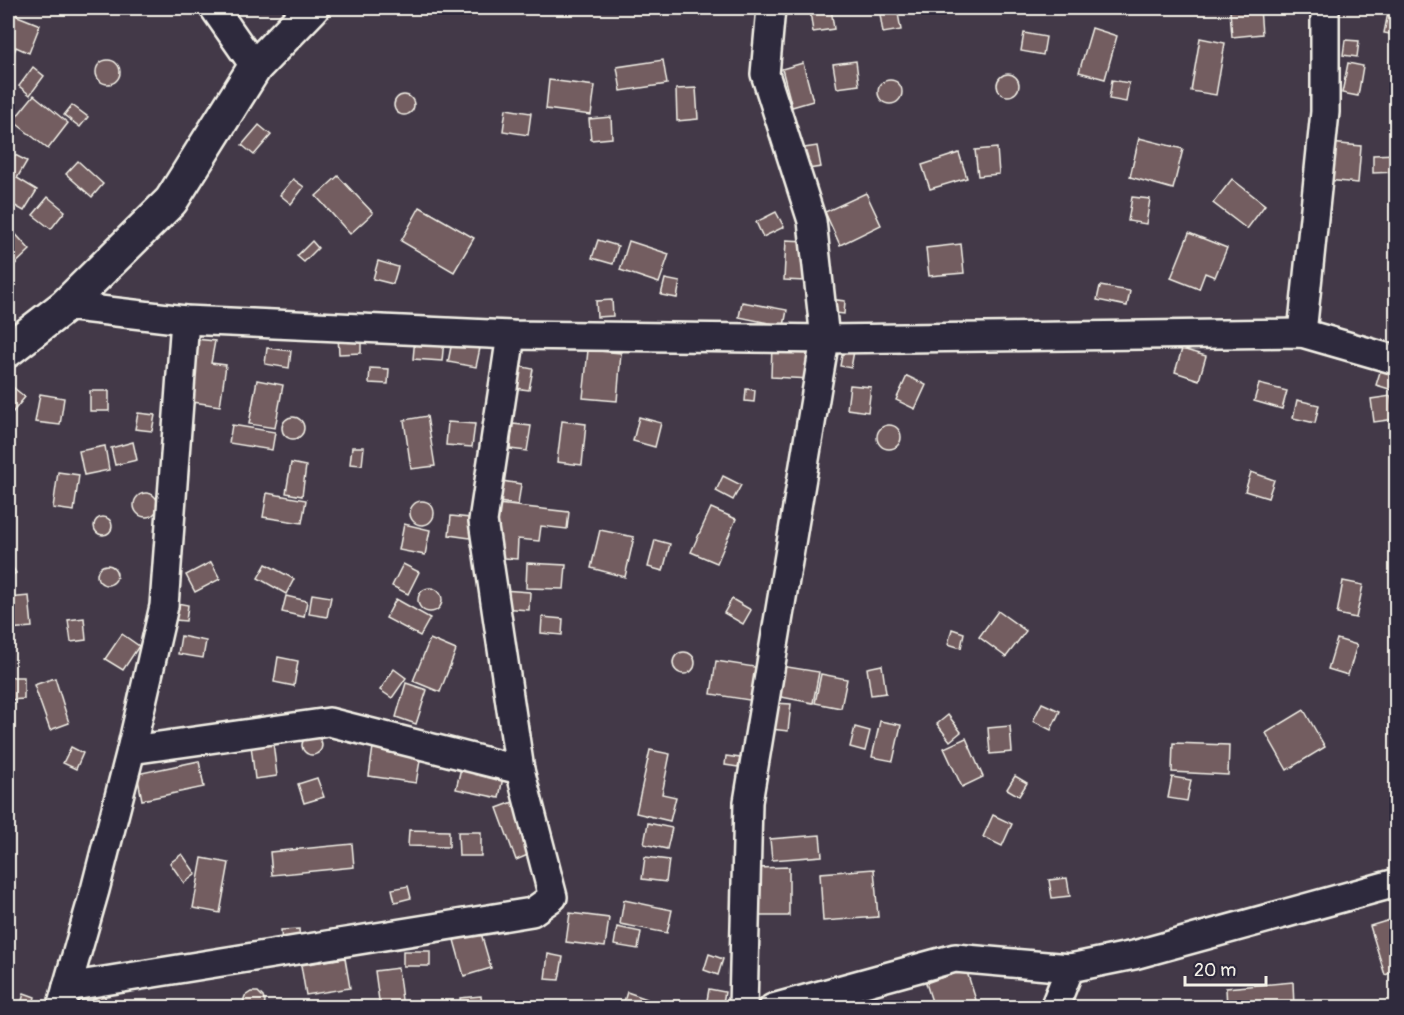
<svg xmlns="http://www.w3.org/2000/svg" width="1404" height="1015" font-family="Pangolin,sans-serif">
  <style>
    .building { fill: #735d60; stroke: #f4f1e8; stroke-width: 1.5 }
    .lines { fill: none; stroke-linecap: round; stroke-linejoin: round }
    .minor-casing { stroke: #f4f1e8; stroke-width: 32 }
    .secondary-casing { stroke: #f4f1e8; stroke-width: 38 }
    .minor { stroke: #2f2a3d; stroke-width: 27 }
    .secondary { stroke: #2f2a3d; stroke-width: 33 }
  </style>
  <rect width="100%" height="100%" fill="#433948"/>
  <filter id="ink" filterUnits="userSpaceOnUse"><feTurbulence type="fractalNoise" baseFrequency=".0167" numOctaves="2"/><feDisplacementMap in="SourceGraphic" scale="12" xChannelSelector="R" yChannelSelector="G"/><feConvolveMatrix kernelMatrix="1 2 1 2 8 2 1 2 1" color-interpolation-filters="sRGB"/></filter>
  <g filter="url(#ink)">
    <!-- building -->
    <g class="building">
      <path d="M831 8 834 29 813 32 810 11Z"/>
      <path d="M879 8H897L901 30 883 33Z"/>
      <path d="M1260 8 1262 34 1232 37 1230 11Z"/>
      <path d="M1389 8H1396V35L1384 33Z"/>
      <path d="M10 13 40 25 29 53 16 47 9 65 8 64V21Z"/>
      <path d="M1092 28 1117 36 1105 79 1079 72Z"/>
      <path d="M1024 33 1046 37 1043 55 1021 51Z"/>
      <path d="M1200 38 1225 43 1216 95 1191 91Z"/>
      <path d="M1345 40 1359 41 1357 57 1343 55Z"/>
      <path d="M663 60 667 84 621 91 617 67Z"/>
      <circle cx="108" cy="72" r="12"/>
      <path d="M856 61 859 85 837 88 833 64Z"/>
      <path d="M803 63 813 101 792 107 782 69Z"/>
      <path d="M1348 63 1363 66 1358 96 1342 93Z"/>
      <path d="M33 67 44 76 30 95 19 86Z"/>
      <circle cx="1008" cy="85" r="11"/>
      <circle cx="890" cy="92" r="12"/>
      <path d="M549 80 595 86 591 115 546 109Z"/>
      <path d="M1112 80 1129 83 1126 102 1109 99Z"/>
      <path d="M696 88 698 119 677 121 676 89Z"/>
      <path d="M34 95 68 123 48 149 13 121Z"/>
      <circle cx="404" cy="105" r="10"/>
      <path d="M72 105 88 117 80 127 64 115Z"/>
      <path d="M506 109 531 113 528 135 503 131Z"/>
      <path d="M611 117 612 138 591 140 589 119Z"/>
      <path d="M259 125 271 135 254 155 242 145Z"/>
      <path d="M1139 138 1183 149 1173 189 1130 177Z"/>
      <path d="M1330 143 1361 146 1358 183 1327 180Z"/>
      <path d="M817 146 821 167 801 170 798 149Z"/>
      <path d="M997 148 999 174 978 176 975 150Z"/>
      <path d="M11 153 27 161 17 178 37 190 24 211 8 202V159Z"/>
      <path d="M959 153 967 178 930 189 922 165Z"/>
      <path d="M1396 154V172L1373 173V155Z"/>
      <path d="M78 161 103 184 92 197 66 174Z"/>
      <path d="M338 176 373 213 350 234 316 196Z"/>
      <path d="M293 179 304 187 291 204 280 195Z"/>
      <path d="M1232 179 1265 205 1247 229 1213 203Z"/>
      <path d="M866 193 881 225 840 245 825 212Z"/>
      <path d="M48 197 65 211 51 229 33 215Z"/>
      <path d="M1132 197 1150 199 1146 224 1128 221Z"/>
      <path d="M420 207 474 238 454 272 401 241Z"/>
      <path d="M776 212 784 227 763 237 756 222Z"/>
      <path d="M11 229 30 250 8 271V232Z"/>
      <path d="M1189 233 1227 248 1215 277 1205 273 1199 289 1171 278Z"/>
      <path d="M598 240 618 246 613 264 592 258Z"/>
      <path d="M786 240 807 241 805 281 784 280Z"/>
      <path d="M312 241 318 248 304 262 297 256Z"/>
      <path d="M629 241 669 254 659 283 620 270Z"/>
      <path d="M961 244 964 273 929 276 926 248Z"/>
      <path d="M378 261 398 267 393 284 373 279Z"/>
      <path d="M665 279 680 282 677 298 661 295Z"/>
      <path d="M1100 286 1130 291 1127 306 1097 300Z"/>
      <path d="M829 299 845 301 844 314 827 312Z"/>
      <path d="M612 300 613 316 597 317 596 301Z"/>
      <path d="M742 302 787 310 784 326 739 317Z"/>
      <path d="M361 335V353L339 354 338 336Z"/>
      <path d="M415 338 444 340 442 361 413 359Z"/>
      <path d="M195 339 215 341 211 363 226 365 220 406 186 401Z"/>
      <path d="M452 342 480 348 476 367 448 362Z"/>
      <path d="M772 345 812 347 811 379 771 377Z"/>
      <path d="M267 348 291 351 289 368 265 364Z"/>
      <path d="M1182 349 1206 356 1199 380 1175 372Z"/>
      <path d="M588 350 621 353 617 401 583 398Z"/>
      <path d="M843 350 854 351 851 368 840 366Z"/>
      <path d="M1383 362 1396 367V391L1376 385Z"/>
      <path d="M518 366 533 369 529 390 514 388Z"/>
      <path d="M370 368 389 369 388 384 369 383Z"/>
      <path d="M907 376 926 385 915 409 896 400Z"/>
      <path d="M257 380 283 385 275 428 249 424Z"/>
      <path d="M8 383 25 397 8 418Z"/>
      <path d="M1259 384 1287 391 1282 409 1254 401Z"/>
      <path d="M850 385 871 387 868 412 847 409Z"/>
      <path d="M746 389 755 390 754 402 745 401Z"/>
      <rect x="90" y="391" width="19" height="20"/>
      <path d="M40 394 64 398 60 425 35 422Z"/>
      <path d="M1391 396 1395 419 1374 422 1371 399Z"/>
      <path d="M1297 400 1319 405 1315 423 1293 418Z"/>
      <path d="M138 413 155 415 152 431 135 429Z"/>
      <path d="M427 416 435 466 411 469 404 420Z"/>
      <path d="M639 417 661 423 655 447 633 441Z"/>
      <circle cx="293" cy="428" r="11"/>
      <path d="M562 421 586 424 582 465 557 462Z"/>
      <path d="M448 422 475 424 472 447 446 445Z"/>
      <path d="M513 424 531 426 527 451 510 449Z"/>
      <path d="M232 425 275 432 272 450 229 443Z"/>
      <circle cx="889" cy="437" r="12"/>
      <path d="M133 442 137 460 115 465 111 448Z"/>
      <path d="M105 446 109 470 84 475 79 451Z"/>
      <path d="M352 447H364L362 465 350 464Z"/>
      <path d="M291 463 306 466 302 496 286 493Z"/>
      <path d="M58 472 79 475 74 511 53 508Z"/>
      <path d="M1251 472 1274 480 1268 498 1245 491Z"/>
      <path d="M723 476 741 485 733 500 716 491Z"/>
      <path d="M502 481 521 484 518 505 499 502Z"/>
      <path d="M267 493 306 500 302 523 263 517Z"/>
      <circle cx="146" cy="505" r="12"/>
      <circle cx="422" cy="513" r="12"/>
      <path d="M498 504 569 512 567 529 541 526 539 541 518 539 517 559 492 557Z"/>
      <path d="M711 508 736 519 717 563 691 552Z"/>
      <path d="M451 516 480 519 477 539 449 535Z"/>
      <circle cx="103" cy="526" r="9"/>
      <path d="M404 524 430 530 425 555 399 550Z"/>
      <path d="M600 530 634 537 625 577 591 568Z"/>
      <path d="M655 540 670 544 663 571 648 567Z"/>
      <path d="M8 560 16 573 8 578Z"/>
      <path d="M211 562 220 579 195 592 186 575Z"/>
      <path d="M527 563 566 565 564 589 526 588Z"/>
      <path d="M266 564 294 579 286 594 258 578Z"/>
      <path d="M403 564 419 572 408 594 392 586Z"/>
      <circle cx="107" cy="575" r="10"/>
      <path d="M1343 581 1363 585 1356 618 1337 614Z"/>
      <circle cx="430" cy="600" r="12"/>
      <path d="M502 590 530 592 529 610 501 608Z"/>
      <path d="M312 594 331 597 327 617 309 614Z"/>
      <path d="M29 596 32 627 8 629V598Z"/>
      <path d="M286 596 307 601 304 617 282 612Z"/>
      <path d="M396 599 430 618 420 636 386 618Z"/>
      <path d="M732 599 751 610 743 624 724 613Z"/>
      <path d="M177 603 188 605 186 621 175 620Z"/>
      <path d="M998 611 1026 631 1006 657 979 637Z"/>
      <path d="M542 617 563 619 562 635 541 633Z"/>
      <path d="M84 618 86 640 71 642 68 620Z"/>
      <path d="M952 629 964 633 961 648 948 644Z"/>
      <path d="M122 634 139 646 123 670 105 659Z"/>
      <path d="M181 636 206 641 203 658 178 654Z"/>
      <path d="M430 639 456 650 440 692 413 681Z"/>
      <path d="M1337 639 1357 645 1348 675 1328 669Z"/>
      <circle cx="684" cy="663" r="11"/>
      <path d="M278 657 298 661 294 686 274 682Z"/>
      <path d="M716 661 761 668 755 701 711 694Z"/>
      <path d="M882 665 886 693 871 695 867 668Z"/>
      <path d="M781 666 819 672 813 703 776 696Z"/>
      <path d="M394 669 406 678 392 698 380 690Z"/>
      <path d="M821 674 847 679 841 708 815 703Z"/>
      <path d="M8 677H24V699L8 700Z"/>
      <path d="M55 678 69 723 50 730 34 685Z"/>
      <path d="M406 683 427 690 416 724 396 717Z"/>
      <path d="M773 703 791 704 788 731 771 729Z"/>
      <path d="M1042 703 1060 711 1051 730 1033 721Z"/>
      <path d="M1304 710 1325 747 1287 770 1266 733Z"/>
      <path d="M948 715 961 732 950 741 937 724Z"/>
      <path d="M880 721 901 725 893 761 872 757Z"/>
      <path d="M1010 726 1012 752 990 754 988 728Z"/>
      <path d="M855 727 870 731 865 751 850 747Z"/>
      <circle cx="312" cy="745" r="10"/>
      <path d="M966 738 983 777 962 787 944 748Z"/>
      <path d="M273 742 277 776 255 779 251 745Z"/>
      <path d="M1173 743 1229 745 1228 775 1172 772Z"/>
      <path d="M71 747 83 753 76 769 63 763Z"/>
      <path d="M373 747 421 755 416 783 369 776Z"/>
      <path d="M650 750 670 754 662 794 676 797 670 821 636 813Z"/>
      <path d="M726 756 740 758 738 767 725 765Z"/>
      <path d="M199 761 204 787 142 800 137 774Z"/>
      <path d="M461 768 503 777 499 798 456 789Z"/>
      <path d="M1015 776 1027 783 1019 796 1007 789Z"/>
      <path d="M1172 777 1191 780 1187 801 1168 798Z"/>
      <path d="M317 778 324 797 304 803 298 784Z"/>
      <path d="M516 801 535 852 516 860 497 808Z"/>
      <path d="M993 815 1012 824 1002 846 983 837Z"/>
      <path d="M648 823 672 828 667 849 644 844Z"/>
      <path d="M409 830 449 831V847L408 846Z"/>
      <path d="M458 832H481V856H459Z"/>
      <path d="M820 835 822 856 772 860 770 839Z"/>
      <path d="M352 844 354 867 272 875 270 852Z"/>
      <path d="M182 854 196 874 184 883 170 863Z"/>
      <path d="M645 857 669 860 666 882 642 879Z"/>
      <path d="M202 858 229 863 220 913 193 908Z"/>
      <path d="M789 867V916H757V868Z"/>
      <path d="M874 869 878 917 823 921 820 873Z"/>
      <path d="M1067 878 1070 896 1052 898 1049 880Z"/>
      <path d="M408 886 411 898 395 902 392 889Z"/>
      <path d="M624 900 672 910 667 933 620 924Z"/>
      <path d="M570 913 609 918 605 947 566 942Z"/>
      <path d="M1393 919 1396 929V971L1385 975 1370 926Z"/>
      <path d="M617 927 641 932 638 949 614 945Z"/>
      <path d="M299 929 300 945 282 947 281 930Z"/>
      <path d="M481 933 491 968 464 976 454 940Z"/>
      <rect x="403" y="951" width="27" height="15"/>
      <path d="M548 954 563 957 559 980 545 979Z"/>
      <path d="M709 954 723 959 718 975 704 970Z"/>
      <path d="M345 958 350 988 306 995 301 965Z"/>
      <path d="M398 968 403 1008H380L375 971Z"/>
      <path d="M966 969 976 1000 955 1008H934L926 983Z"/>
      <path d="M1293 982 1294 1008H1227L1226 988Z"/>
      <path d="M709 989 725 992 722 1008 706 1006Z"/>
      <path d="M251 992H258L263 997 265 1003 263 1008H245L243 1002 245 996Z"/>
      <path d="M627 992 647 999 644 1008H622Z"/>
      <path d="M24 993 35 997 32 1008H20Z"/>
      <path d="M103 994 111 1008H85L84 1005Z"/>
      <path d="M481 996 482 1008H461L460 998Z"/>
      <path d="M671 1001 693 1006 692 1008H670Z"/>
    </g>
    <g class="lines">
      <defs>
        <g id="minor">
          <path d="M214 8 255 67"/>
          <path d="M65 306 185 320 511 335 825 339 1302 333 1396 360"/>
          <path d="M1302 333 1325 112V8"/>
          <path d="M511 335 483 521 520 770"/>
          <path d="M67 987 95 890 131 750 164 606 185 320"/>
          <path d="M61 1008 67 987 532 912 553 897 520 770 329 722 131 750"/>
          <path d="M743 1008 748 802 825 339 812 221 765 74 771 8"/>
          <path d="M773 1008 955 958 1070 968 1134 955 1396 883"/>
          <path d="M1054 1008 1070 968"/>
        </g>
        <path id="secondary" d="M8 350 65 306 171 201 255 67 312 8"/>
      </defs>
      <!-- minor casing -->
      <use href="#minor" class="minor-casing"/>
      <!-- secondary casing -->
      <use href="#secondary" class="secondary-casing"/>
      <!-- minor -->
      <use href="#minor" class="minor"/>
      <!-- secondary -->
      <use href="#secondary" class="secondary"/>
    </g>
  </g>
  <!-- margin -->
  <rect width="1404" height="1015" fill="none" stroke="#2f2a3d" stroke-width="30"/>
  <rect x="15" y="15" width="1374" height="985" fill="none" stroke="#f4f1e8" stroke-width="2" filter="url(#ink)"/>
  <!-- scale -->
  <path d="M1185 976v9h81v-9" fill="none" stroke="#f4f1e8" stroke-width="3"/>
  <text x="1194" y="976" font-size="18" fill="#f4f1e8" stroke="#2f2a3d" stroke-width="4.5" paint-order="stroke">20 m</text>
</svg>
